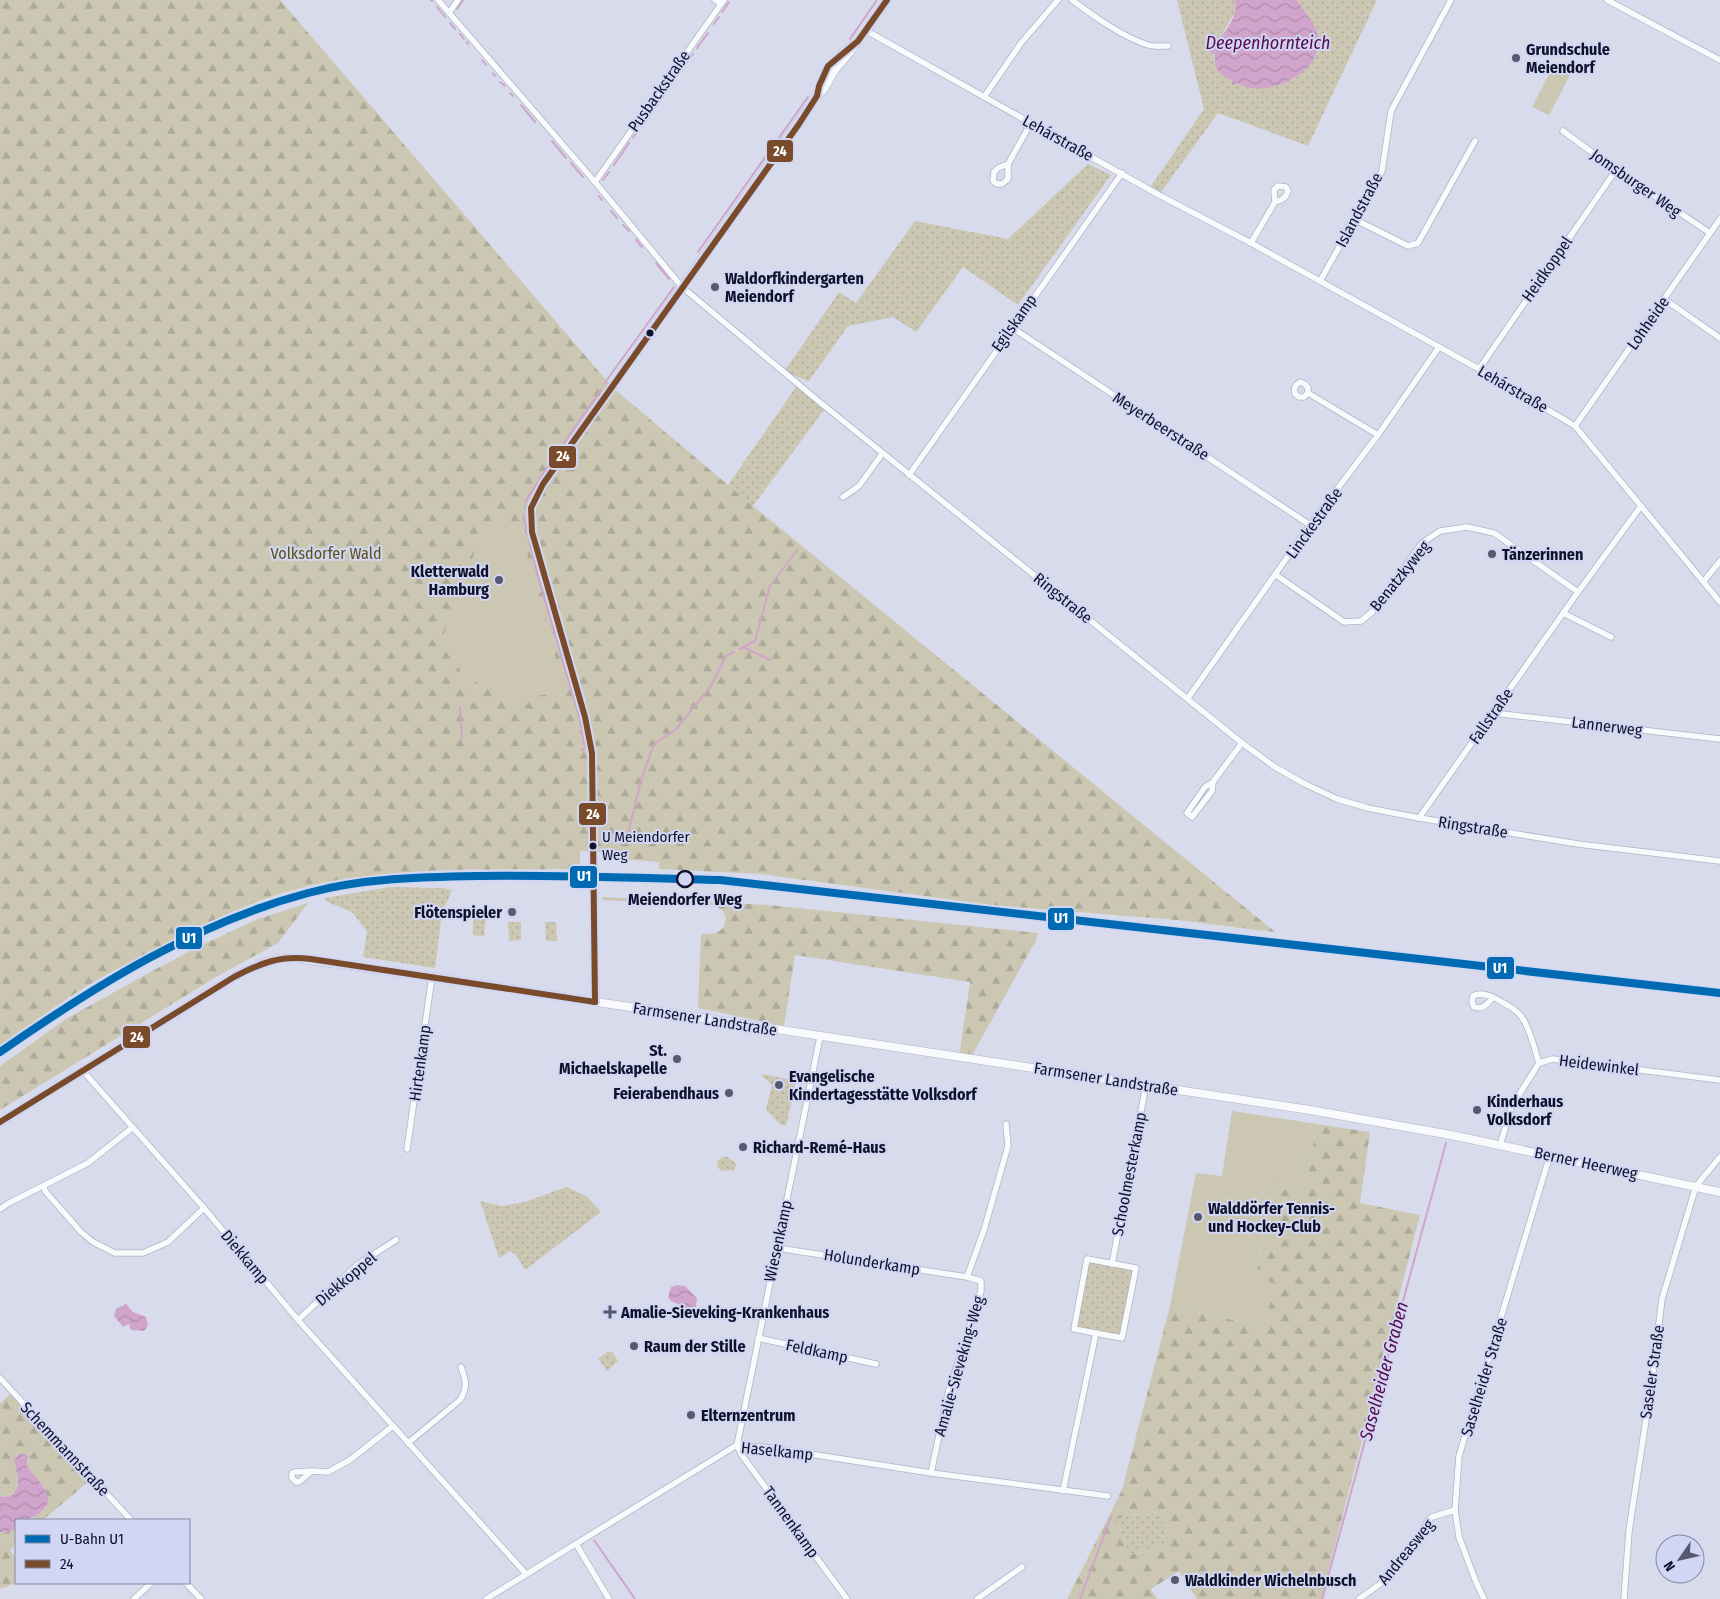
<svg xmlns="http://www.w3.org/2000/svg" width="1720" height="1599" font-family="'Fira Sans Condensed',sans-serif">
  <style>
    .green { fill: url(#green-dots) }
    .forest { fill: url(#forest-firs); fill-rule: evenodd }
    .pitch { fill: #ccc7b3 }
    .water { fill: url(#water-waves) }
    .lines { fill: none; stroke-linecap: round; stroke-linejoin: round }
    .stream { stroke: #d0a4cb; stroke-width: 2 }
    .street-casing { stroke: #b0b3c7; stroke-width: 7 }
    .secondary-casing { stroke: #b0b3c7; stroke-width: 9 }
    .street { stroke: #f9fafc; stroke-width: 5.5 }
    .secondary { stroke: #f9fafc; stroke-width: 8 }
    .bus-1-casing { stroke: #d0d6f3; stroke-width: 10 }
    .bus-1 { stroke: #7a4b2a; stroke-width: 6 }
    .metro-1-casing { stroke: #d0d6f3; stroke-width: 11 }
    .metro-1 { stroke: #006ab3; stroke-width: 8 }
    .poi-dot { fill: #56586e; stroke: #d0d6f3; stroke-width: 2 }
    .bus-dot { fill: #10122b; stroke: #d0d6f3; stroke-width: 2 }
    .stop-dot { fill: #d0d6f3; stroke: #10122b; stroke-width: 2.5 }
    .labels { text-anchor: middle; dominant-baseline: central; stroke-width: 4; stroke-linejoin: round; paint-order: stroke }
    .bus-label { font-size: 15px; fill: #10122b; stroke: #d0d6f3; text-anchor: start }
    .poi-label { font-size: 16px; font-weight: bold; fill: #10122b; stroke: #d0d6f3; text-anchor: start }
    .street-label { font-size: 16px; fill: #10122b; stroke: #d0d6f3 }
    .park-label { font-size: 16px; fill: #5e5116; stroke: #d0d6f3 }
    .stop-label { font-size: 16px; font-weight: bold; fill: #10122b; stroke: #d0d6f3 }
    .water-label { font-size: 18px; font-style: italic; fill: #580a4b; stroke: #d0d6f3 }
    .line-badge { stroke: #d0d6f3; stroke-width: 2 }
    .badge-label { font-size: 14px; text-anchor: middle; font-weight: bold; fill: #fff }
  </style>
  <defs>
    <pattern id="green-dots" width="8" height="8" patternUnits="userSpaceOnUse" patternTransform="scale(1.25)"><rect width="8" height="8" fill="#ccc7b3"/><path d="M2 2h.1M6 6h.1" fill="none" stroke="#aeaa9a" stroke-width="1.8" stroke-linecap="round"/></pattern>
    <pattern id="forest-firs" width="22" height="20" patternUnits="userSpaceOnUse" patternTransform="scale(1.25)"><rect width="22" height="20" fill="#ccc7b3"/><path d="M5 1l3.5 6h-7zM16 11l3.5 6h-7z" fill="#aeaa9a"/></pattern>
    <pattern id="water-waves" width="16" height="10" patternUnits="userSpaceOnUse" patternTransform="scale(1.25)"><rect width="16" height="10" fill="#d0a4cb"/><path d="M0 5q4-4 8 0t8 0" fill="none" stroke="#b28cae"/></pattern>
  </defs>
  <rect width="100%" height="100%" fill="#d8dbeb"/>
  <!-- green -->
  <g class="green">
    <path d="M1177 0H1234L1236 11 1214 47V62L1232 80 1237 83H1285L1293 79 1304 70 1318 37 1297 0H1377L1308 146 1218 113 1159 195 1149 189 1204 109Z"/>
    <path d="M1088 164 1111 175 1018 305 963 267 916 332 893 317 848 326 809 381 784 372 839 292 856 303 915 221 1008 239Z"/>
    <path d="M798 384 826 407 753 506 728 485Z"/>
    <path d="M390 887 442 888 452 890 442 913 435 968 363 957 367 931 352 912 325 901V898Z"/>
    <path d="M473 917 486 918 484 936 473 935Z"/>
    <path d="M508 922H521V940L509 941Z"/>
    <path d="M545 922H556L557 941H546Z"/>
    <path d="M763 1074 796 1081 786 1126 780 1124 766 1110 772 1085 762 1076Z"/>
    <path d="M724 1156C730 1157 731 1161 737 1163L734 1171 730 1170 722 1171 718 1168 717 1161Z"/>
    <path d="M566 1187 586 1196 601 1212 525 1270 516 1255 510 1251 499 1258 480 1201 502 1206 525 1202Z"/>
    <path d="M1088 1261 1134 1270 1121 1337 1075 1328Z"/>
    <path d="M608 1351 613 1353 618 1361 607 1371 598 1359Z"/>
    <path d="M1160 1512 1169 1542 1152 1550 1128 1555 1117 1519 1129 1515Z"/>
  </g>
  <!-- forest -->
  <g class="forest">
    <path d="M0 0H280L613 388 753 506 1275 932 1177 920 992 905 761 874 659 869V862L621 859V853L580 851V869C491 870 399 866 312 885 261 897 214 919 168 942 133 960 98 978 65 1000 43 1015 22 1030 0 1045Z"/>
    <path d="M602 897 769 905 1038 933 1036 940 970 1059 959 1057 970 982 795 955 784 1026 698 1008 701 934C714 934 724 934 726 918L722 910 714 905 602 900Z"/>
    <path d="M308 903 278 943 216 977 0 1110V1066L66 1019 154 970 204 944 258 919Z"/>
    <path d="M1317 1124 1370 1132 1360 1203 1420 1215 1329 1568 1324 1599H1197L1179 1571 1151 1589 1157 1599H1067L1122 1490 1170 1306 1265 1327 1266 1281 1257 1270 1273 1183 1305 1188ZM1160 1512 1169 1542 1152 1550 1128 1555 1117 1519 1129 1515Z"/>
    <path d="M12 1392 89 1481 43 1520H30L46 1508C49 1482 39 1485 27 1466L29 1459 25 1454 17 1455 15 1464 17 1468 18 1482 16 1490 11 1496 0 1497V1404Z"/>
    <path d="M16 1529V1544L10 1550 16 1559V1583L0 1589V1532L4 1533Z"/>
  </g>
  <!-- pitch -->
  <g class="pitch">
    <path d="M1553 66 1570 75 1549 115 1532 107Z"/>
    <path d="M486 522 519 524 565 691 506 701 501 688 495 682H476L469 688 443 636Z"/>
    <path d="M1232 1111 1317 1124 1305 1188 1273 1183 1257 1269 1267 1271 1266 1281 1274 1283 1265 1327 1170 1306 1196 1173 1222 1176Z"/>
  </g>
  <!-- water -->
  <g class="water">
    <path d="M1234 0H1297C1303 9 1317 26 1318 37 1324 73 1265 101 1237 83L1233 85 1232 84V80C1219 76 1213 67 1215 54L1211 53 1209 50 1214 47C1222 34 1241 16 1234 0Z"/>
    <path d="M677 1285 685 1286 697 1298 695 1312 692 1316 680 1305 671 1301 668 1297 671 1287Z"/>
    <path d="M126 1304 133 1312 146 1317 148 1326 144 1331 131 1330 129 1324 123 1327 114 1316 116 1309Z"/>
    <path d="M19 1454H25L28 1456 27 1466C35 1479 60 1496 41 1512 32 1519 27 1520 16 1520V1529L8 1532H0V1497L11 1496C23 1485 17 1473 14 1460Z"/>
  </g>
  <g class="lines">
    <!-- stream -->
    <g class="stream">
      <path d="M431 0 432 1"/>
      <path d="M437 7 445 17"/>
      <path d="M457 9 463 0"/>
      <path d="M722 12 729 2"/>
      <path d="M450 23 455 29"/>
      <path d="M714 24 719 17"/>
      <path d="M460 34 464 39"/>
      <path d="M850 39 877 0"/>
      <path d="M467 42 468 44"/>
      <path d="M697 48 708 33"/>
      <path d="M482 60 486 65"/>
      <path d="M684 66 693 54"/>
      <path d="M493 73 495 76"/>
      <path d="M673 81 681 70"/>
      <path d="M500 82 505 86"/>
      <path d="M666 91 669 87"/>
      <path d="M510 93 513 96"/>
      <path d="M521 105 535 122"/>
      <path d="M654 109 663 96"/>
      <path d="M642 126 651 113"/>
      <path d="M633 138 638 131"/>
      <path d="M552 141 566 158"/>
      <path d="M571 163 583 177"/>
      <path d="M614 165 629 143"/>
      <path d="M603 180 609 172"/>
      <path d="M599 196 602 200"/>
      <path d="M611 211 617 218"/>
      <path d="M623 225 629 231"/>
      <path d="M636 240 642 247"/>
      <path d="M698 252 808 97"/>
      <path d="M656 263 669 279"/>
      <path d="M604 384 674 287"/>
      <path d="M525 502 548 466 601 390"/>
      <path d="M523 515 538 577 579 716 585 747"/>
      <path d="M743 647 770 660"/>
      <path d="M740 649 755 641 770 586 797 550"/>
      <path d="M460 707 462 738"/>
      <path d="M582 750 584 748"/>
      <path d="M627 838 641 780 654 744 676 729 711 686 726 656 734 652"/>
      <path d="M594 1540 635 1599"/>
      <path d="M1080 1599 1111 1517"/>
      <path d="M1322 1599 1446 1143"/>
    </g>
    <defs>
      <g id="street">
        <path d="M438 0 595 182 682 287 822 404 1242 743 1275 767 1305 784 1337 799 1368 808 1419 818 1578 844 1720 861"/>
        <path d="M715 0 721 4"/>
        <path d="M1072 0C1095 17 1121 36 1148 45 1154 47 1161 46 1168 46"/>
        <path d="M1607 0 1720 60"/>
        <path d="M449 13 458 0"/>
        <path d="M865 30 1159 195 1251 243 1479 369 1575 426 1720 602"/>
        <path d="M984 97 1021 43 1058 0"/>
        <path d="M1563 131 1616 170 1710 233"/>
        <path d="M1008 164V179L1002 184H997L993 181 994 172 998 168 1008 164 1031 123"/>
        <path d="M595 182 724 0"/>
        <path d="M1356 220 1408 246 1418 243 1475 141"/>
        <path d="M1251 243 1275 202 1281 200 1286 196 1288 191 1286 187 1278 186 1274 190 1275 202"/>
        <path d="M1320 281 1382 171 1391 111 1451 0"/>
        <path d="M1664 299 1720 338"/>
        <path d="M1011 327 1310 525"/>
        <path d="M1479 369 1616 170"/>
        <path d="M1308 393V388L1305 384 1300 382C1295 385 1293 388 1295 394L1299 397H1304L1308 393 1378 435"/>
        <path d="M1575 426 1720 219"/>
        <path d="M909 475 1122 173"/>
        <path d="M843 497 859 486 882 454"/>
        <path d="M1276 575 1344 622 1361 621 1372 612 1422 543 1440 531 1467 527 1494 533 1578 592"/>
        <path d="M1704 581 1720 561"/>
        <path d="M1563 613 1611 637"/>
        <path d="M1188 698 1310 525 1378 435 1439 347"/>
        <path d="M1493 713 1720 739"/>
        <path d="M1213 782 1212 791 1192 817 1187 813 1205 787 1213 782 1242 743"/>
        <path d="M1419 818 1578 592 1641 506"/>
        <path d="M1493 997C1489 1003 1482 1010 1474 1007L1472 1002 1473 996C1480 992 1488 995 1495 998 1505 1004 1517 1009 1523 1019 1530 1030 1535 1050 1539 1063"/>
        <path d="M83 1071 204 1208 298 1320 526 1574"/>
        <path d="M1500 1145 1512 1106 1539 1063 1553 1059 1720 1080"/>
        <path d="M407 1149 432 977"/>
        <path d="M44 1186 45 1191 81 1232 93 1242 115 1253H143L168 1242 204 1208"/>
        <path d="M0 1209 9 1203 88 1163 132 1128"/>
        <path d="M777 1248 967 1277"/>
        <path d="M1087 1259 1136 1268 1122 1338 1074 1329Z"/>
        <path d="M1112 1264 1146 1085"/>
        <path d="M298 1320 357 1265 396 1240"/>
        <path d="M758 1338 876 1364"/>
        <path d="M0 1378 131 1520"/>
        <path d="M408 1443 460 1400C468 1387 466 1380 461 1367"/>
        <path d="M737 1445 820 1037"/>
        <path d="M737 1445 741 1454 847 1599"/>
        <path d="M312 1471 295 1472 292 1473V1478L296 1482H299L312 1471 328 1472 350 1460 393 1426"/>
        <path d="M931 1473 948 1393 981 1291V1281L967 1277 984 1230 1008 1146 1006 1124"/>
        <path d="M1063 1491 1096 1333"/>
        <path d="M576 1544 609 1599"/>
        <path d="M186 1583 201 1599"/>
        <path d="M134 1599 151 1583"/>
        <path d="M486 1599 737 1445 772 1448 931 1473 1108 1496"/>
        <path d="M977 1599 1022 1567"/>
        <path d="M1359 1599 1380 1584 1422 1534 1427 1522 1432 1517 1455 1510"/>
        <path d="M1484 1599 1476 1582 1459 1537 1455 1510 1459 1456 1550 1155"/>
        <path d="M1624 1599 1629 1531 1652 1380 1662 1299 1696 1186 1720 1157"/>
      </g>
      <g id="secondary">
        <path d="M817 96C821 72 834 59 852 45"/>
        <path d="M595 1002 592 753 585 717 532 532 531 508 543 484 817 96 824 89 834 71 850 52 887 0"/>
        <path d="M0 1122 234 977C253 967 271 957 293 958L432 977 1310 1110 1451 1135 1720 1192"/>
      </g>
    </defs>
    <!-- street casing -->
    <use href="#street" class="street-casing"/>
    <!-- secondary casing -->
    <use href="#secondary" class="secondary-casing"/>
    <!-- street -->
    <use href="#street" class="street"/>
    <!-- secondary -->
    <use href="#secondary" class="secondary"/>
    <defs>
      <g id="bus-1">
        <path d="M595 1002 592 753 585 717 532 532 531 508 543 484 799 124 817 96 819 86 828 66 858 41 887 0"/>
        <path d="M0 1122 234 977C261 963 280 955 311 959L595 1002"/>
      </g>
    </defs>
    <!-- bus-1 casing -->
    <use href="#bus-1" class="bus-1-casing"/>
    <!-- bus-1 -->
    <use href="#bus-1" class="bus-1"/>
    <defs>
      <path id="metro-1" d="M0 1052C95 986 195 923 308 893 363 878 422 877 479 876 559 875 640 878 720 880L1720 993"/>
    </defs>
    <!-- metro-1 casing -->
    <use href="#metro-1" class="metro-1-casing"/>
    <!-- metro-1 -->
    <use href="#metro-1" class="metro-1"/>
  </g>
  <!-- markers -->
  <g class="poi-dot">
    <circle cx="1516" cy="58" r="5"/>
    <circle cx="715" cy="287" r="5"/>
    <circle cx="1492" cy="554" r="5"/>
    <circle cx="499" cy="580" r="5"/>
    <circle cx="512" cy="912" r="5"/>
    <circle cx="677" cy="1059" r="5"/>
    <circle cx="779" cy="1085" r="5"/>
    <circle cx="729" cy="1093" r="5"/>
    <circle cx="1477" cy="1110" r="5"/>
    <circle cx="743" cy="1147" r="5"/>
    <circle cx="1198" cy="1217" r="5"/>
    <path d="M607.5 1304.5h5v5h5v5h-5v5h-5v-5h-5v-5h5z"/>
    <circle cx="634" cy="1346" r="5"/>
    <circle cx="691" cy="1415" r="5"/>
    <circle cx="1175" cy="1580" r="5"/>
  </g>
  <g class="bus-dot">
    <circle cx="650" cy="333" r="4.5"/>
    <circle cx="593" cy="846" r="4.5"/>
  </g>
  <circle class="stop-dot" cx="685" cy="879" r="8"/>
  <g class="labels">
    <!-- bus labels -->
    <g class="bus-label">
      <text x="602" y="837">U Meiendorfer<tspan x="602" dy="18">Weg</tspan></text>
    </g>
    <!-- poi labels -->
    <g class="poi-label">
      <text x="1526" y="49">Grundschule<tspan x="1526" dy="18">Meiendorf</tspan></text>
      <text x="725" y="278">Waldorfkindergarten<tspan x="725" dy="18">Meiendorf</tspan></text>
      <text x="1502" y="554">Tänzerinnen</text>
      <text x="489" y="571" text-anchor="end">Kletterwald<tspan x="489" dy="18">Hamburg</tspan></text>
      <text x="502" y="912" text-anchor="end">Flötenspieler</text>
      <text x="667" y="1050" text-anchor="end">St.<tspan x="667" dy="18">Michaelskapelle</tspan></text>
      <text x="789" y="1076">Evangelische<tspan x="789" dy="18">Kindertagesstätte Volksdorf</tspan></text>
      <text x="719" y="1093" text-anchor="end">Feierabendhaus</text>
      <text x="1487" y="1101">Kinderhaus<tspan x="1487" dy="18">Volksdorf</tspan></text>
      <text x="753" y="1147">Richard-Remé-Haus</text>
      <text x="1208" y="1208">Walddörfer Tennis-<tspan x="1208" dy="18">und Hockey-Club</tspan></text>
      <text x="621" y="1312">Amalie-Sieveking-Krankenhaus</text>
      <text x="644" y="1346">Raum der Stille</text>
      <text x="701" y="1415">Elternzentrum</text>
      <text x="1185" y="1580">Waldkinder Wichelnbusch</text>
    </g>
    <!-- street labels -->
    <g class="street-label">
      <text transform="translate(659 91) rotate(-55)">Pusbackstraße</text>
      <text transform="translate(1058 138) rotate(29)">Lehárstraße</text>
      <text transform="translate(1636 183) rotate(35)">Jomsburger Weg</text>
      <text transform="translate(1359 210) rotate(-62)">Islandstraße</text>
      <text transform="translate(1547 269) rotate(-55)">Heidkoppel</text>
      <text transform="translate(1014 323) rotate(-55)">Egilskamp</text>
      <text transform="translate(1648 323) rotate(-55)">Lohheide</text>
      <text transform="translate(1513 389) rotate(30)">Lehárstraße</text>
      <text transform="translate(1161 426) rotate(33)">Meyerbeerstraße</text>
      <text transform="translate(1314 523) rotate(-54)">Linckestraße</text>
      <text transform="translate(1400 576) rotate(-51)">Benatzkyweg</text>
      <text transform="translate(1063 598) rotate(39)">Ringstraße</text>
      <text transform="translate(1491 716) rotate(-55)">Fallstraße</text>
      <text transform="translate(1607 726) rotate(7)">Lannerweg</text>
      <text transform="translate(1473 827) rotate(9)">Ringstraße</text>
      <text transform="translate(705 1019) rotate(9)">Farmsener Landstraße</text>
      <text transform="translate(420 1063) rotate(-82)">Hirtenkamp</text>
      <text transform="translate(1599 1065) rotate(7)">Heidewinkel</text>
      <text transform="translate(1106 1079) rotate(9)">Farmsener Landstraße</text>
      <text transform="translate(1586 1163) rotate(12)">Berner Heerweg</text>
      <text transform="translate(1129 1174) rotate(-79)">Schoolmesterkamp</text>
      <text transform="translate(778 1241) rotate(-78)">Wiesenkamp</text>
      <text transform="translate(245 1257) rotate(50)">Diekkamp</text>
      <text transform="translate(872 1262) rotate(9)">Holunderkamp</text>
      <text transform="translate(346 1279) rotate(-40)">Diekkoppel</text>
      <text transform="translate(817 1351) rotate(12)">Feldkamp</text>
      <text transform="translate(959 1366) rotate(-74)">Amalie-Sieveking-Weg</text>
      <text transform="translate(1652 1372) rotate(-82)">Saseler Straße</text>
      <text transform="translate(1484 1377) rotate(-73)">Saselheider Straße</text>
      <text transform="translate(65 1449) rotate(47)">Schemmannstraße</text>
      <text transform="translate(777 1451) rotate(6)">Haselkamp</text>
      <text transform="translate(791 1522) rotate(54)">Tannenkamp</text>
      <text transform="translate(1406 1552) rotate(-51)">Andreasweg</text>
    </g>
    <!-- park labels -->
    <g class="park-label">
      <text x="326" y="553">Volksdorfer Wald</text>
    </g>
    <!-- stop labels -->
    <g class="stop-label">
      <text x="685" y="899">Meiendorfer Weg</text>
    </g>
    <!-- water labels -->
    <g class="water-label">
      <text x="1268" y="43">Deepenhornteich</text>
      <text transform="translate(1384 1371) rotate(-75)">Saselheider Graben</text>
    </g>
  </g>
  <g class="line-badge">
    <rect x="766" y="139" width="28" height="24" rx="5" fill="#7a4b2a"/>
    <rect x="548" y="445" width="29" height="24" rx="5" fill="#7a4b2a"/>
    <rect x="578" y="802" width="29" height="24" rx="5" fill="#7a4b2a"/>
    <rect x="569" y="865" width="29" height="24" rx="5" fill="#006ab3"/>
    <rect x="1047" y="907" width="28" height="24" rx="5" fill="#006ab3"/>
    <rect x="175" y="926" width="28" height="24" rx="5" fill="#006ab3"/>
    <rect x="1486" y="956" width="29" height="24" rx="5" fill="#006ab3"/>
    <rect x="122" y="1025" width="29" height="24" rx="5" fill="#7a4b2a"/>
  </g>
  <g class="badge-label">
    <text x="780" y="156">24</text>
    <text x="563" y="461">24</text>
    <text x="593" y="819">24</text>
    <text x="584" y="881">U1</text>
    <text x="1061" y="923">U1</text>
    <text x="189" y="943">U1</text>
    <text x="1500" y="973">U1</text>
    <text x="137" y="1042">24</text>
  </g>
  <!-- legend -->
  <rect x="15" y="1519" width="175" height="65" fill="#d0d6f3" stroke="#8388a3"/>
  <rect x="25" y="1535" width="25" height="8" fill="#006ab3" stroke="#8388a3"/>
  <text x="60" y="1544" font-size="15" fill="#10122b">U-Bahn U1</text>
  <rect x="25" y="1560" width="25" height="8" fill="#7a4b2a" stroke="#8388a3"/>
  <text x="60" y="1569" font-size="15" fill="#10122b">24</text>
  <!-- north arrow -->
  <g transform="translate(1680 1559) rotate(236)"><circle r="24" fill="#d0d6f3" stroke="#8388a3"/>
  <path d="M0-4L9 19L0 12L-9 19Z" fill="#56586e"/>
  <text y="-8" font-size="14" font-weight="bold" text-anchor="middle" fill="#10122b">N</text>
  </g>
</svg>
